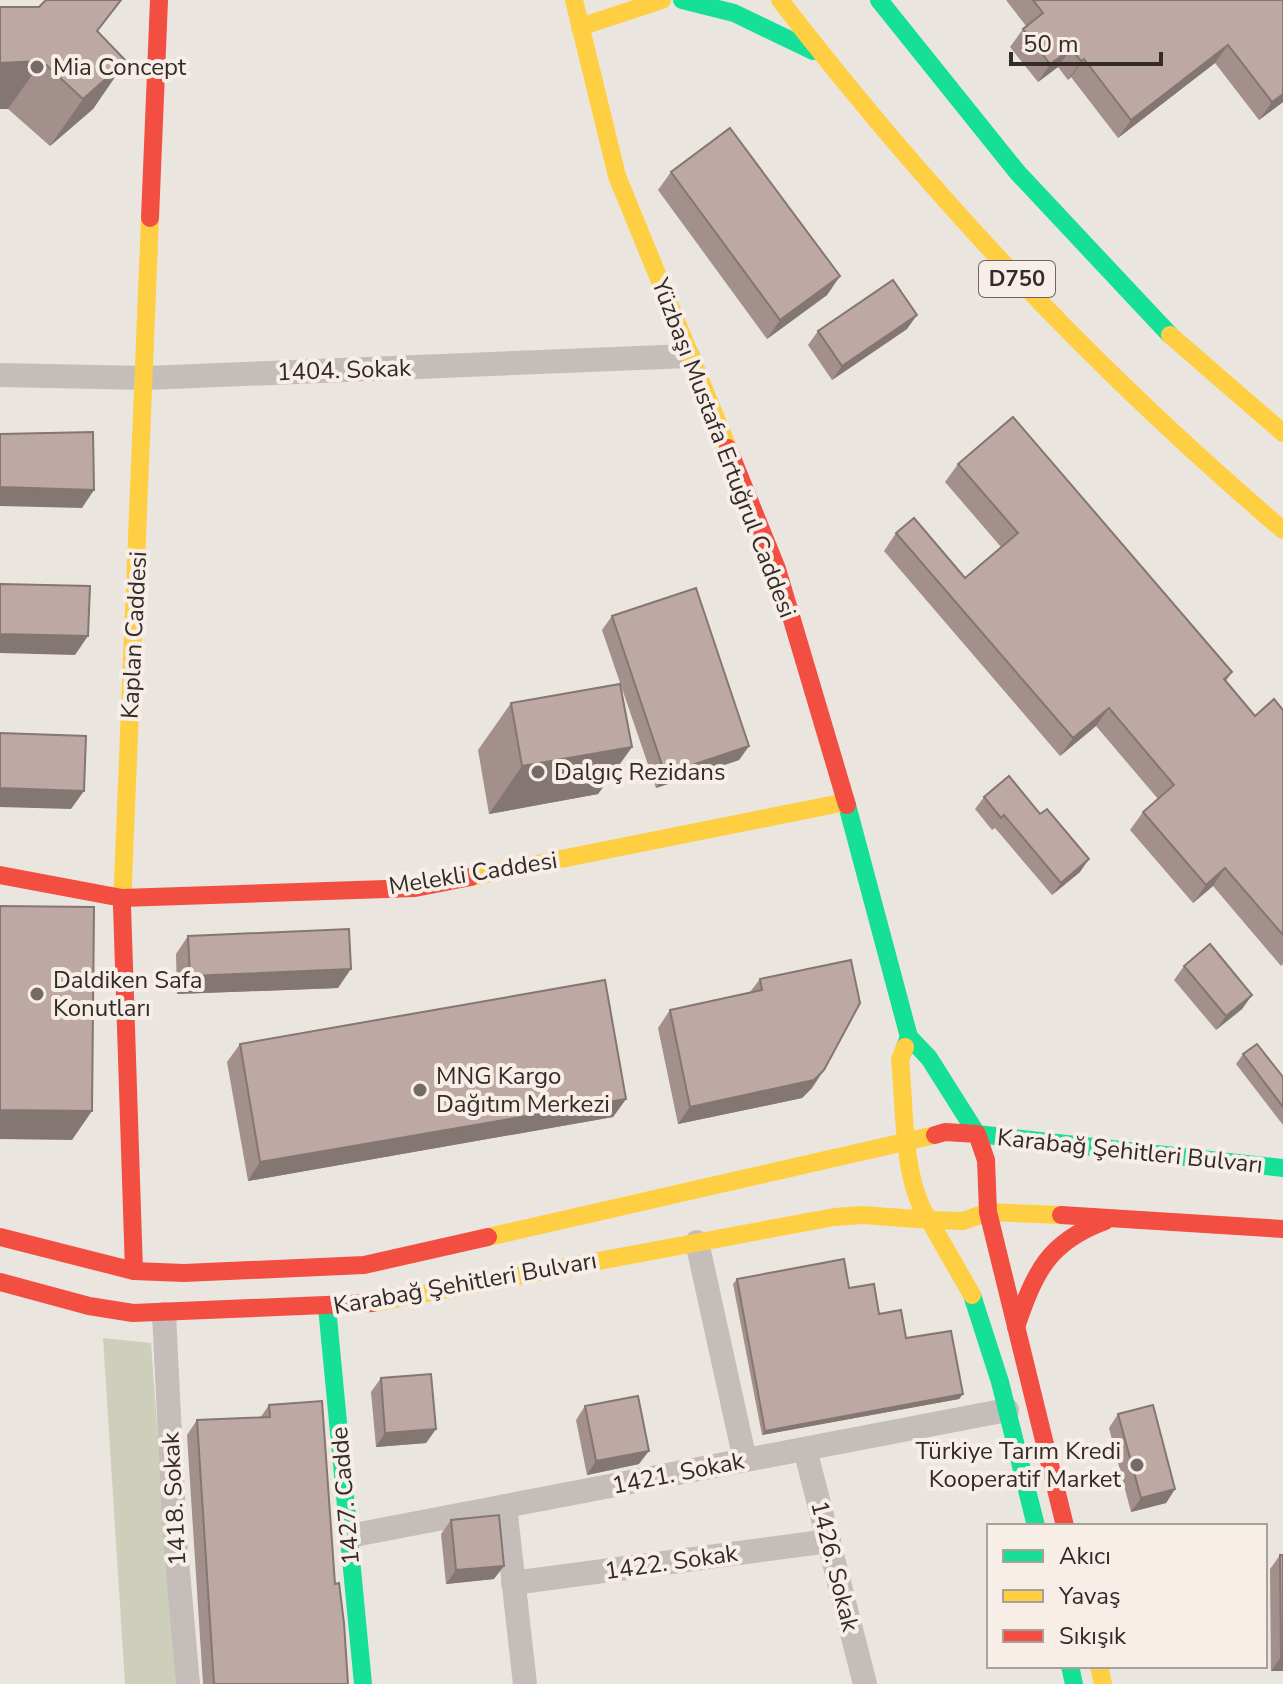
<svg xmlns="http://www.w3.org/2000/svg" width="1283" height="1684" font-family="'Nunito Sans',sans-serif">
  <style>
    .green { fill: #cecfbb }
    .lines { fill: none; stroke-linecap: round; stroke-linejoin: round }
    .street { stroke: #c4bdb9; stroke-width: 24 }
    .fast { stroke: #16e098; stroke-width: 18 }
    .slow { stroke: #ffcf43; stroke-width: 18 }
    .jam { stroke: #f24e42; stroke-width: 18 }
    .wall { fill: #a3908c }
    .shaded-wall { fill: #847672 }
    .building { fill: #bda8a3; stroke: #847672; stroke-width: 2 }
    .poi-dot { fill: #746b68; stroke: #f8eee8; stroke-width: 3 }
    .labels { text-anchor: middle; dominant-baseline: central; stroke-width: 8; stroke-linejoin: round; paint-order: stroke }
    .shield { fill: #f8eee8; stroke: #6f6562; stroke-width: 2 }
    .shield-label { font-size: 22px; font-weight: bold; fill: #342a28 }
    .poi-label { font-size: 24px; fill: #342a28; stroke: #f8eee8; text-anchor: start }
    .street-label { font-size: 24px; fill: #342a28; stroke: #f8eee8 }
  </style>
  <rect width="100%" height="100%" fill="#ebe5e0"/>
  <!-- green -->
  <path class="green" d="M103 1338 151 1343 176 1684H125Z"/>
  <g class="lines">
    <!-- street -->
    <g class="street">
      <path d="M0 375 146 378 688 356"/>
      <path d="M697 1242 745 1460"/>
      <path d="M164 1314 175 1538 188 1684"/>
      <path d="M805 1449 865 1684"/>
      <path d="M505 1506 525 1684"/>
      <path d="M349 1536 1007 1410"/>
      <path d="M513 1583 829 1541"/>
    </g>
    <!-- fast -->
    <g class="fast">
      <path d="M682 0 734 13 813 51"/>
      <path d="M879 0 1018 173 1170 335"/>
      <path d="M847 805 909 1037"/>
      <path d="M905 1047 909 1037 929 1058 977 1134 1283 1168"/>
      <path d="M972 1295 1000 1382 1036 1526"/>
      <path d="M327 1307 363 1684"/>
      <path d="M1070 1666 1074 1684"/>
    </g>
    <!-- slow -->
    <g class="slow">
      <path d="M574 0 617 176 728 448"/>
      <path d="M780 0C930 195 1096 371 1283 530"/>
      <path d="M580 27 662 0"/>
      <path d="M1170 335 1283 433"/>
      <path d="M471 877 846 802"/>
      <path d="M122 906 150 218"/>
      <path d="M905 1047 900 1060C905 1107 902 1182 929 1220L963 1221 988 1212 1061 1215"/>
      <path d="M488 1237 935 1135"/>
      <path d="M373 1303 834 1217 863 1215 929 1220 972 1295"/>
      <path d="M1099 1666 1103 1684"/>
    </g>
    <!-- jam -->
    <g class="jam">
      <path d="M150 218 159 0"/>
      <path d="M728 448 777 569 847 805"/>
      <path d="M0 875 122 898 415 888 471 877"/>
      <path d="M122 906 134 1271"/>
      <path d="M935 1135 945 1132 977 1134 986 1160 988 1212 1065 1526"/>
      <path d="M1061 1215 1283 1229"/>
      <path d="M0 1237 134 1271 184 1273 364 1265 488 1237"/>
      <path d="M0 1282 89 1306 133 1313 373 1303"/>
      <path d="M1016 1327C1035 1272 1048 1242 1105 1221"/>
    </g>
  </g>
  <!-- wall -->
  <g class="wall">
    <path d="M1006 0H1283V102L1259 120 1215 63 1118 138 1071 77 1068 80 1058 67 1038 82 1010 47 1023 29 1026 26Z"/>
    <path d="M0 7 98 32 126 61 93 109 50 146 8 109H0Z"/>
    <path d="M671 172 840 276 827 295 767 339 658 190Z"/>
    <path d="M907 329 832 380 808 345 818 331Z"/>
    <path d="M958 464 1232 672 1226 681 1255 716 1283 710V964L1281 966 1213 886 1193 903 1130 830 1143 812 1158 799 1096 726 1060 756 884 551 896 533 965 578 1001 547 945 482Z"/>
    <path d="M612 616 749 746 739 760 656 788 602 630Z"/>
    <path d="M511 703 632 747 598 794 489 814 478 750Z"/>
    <path d="M984 797 1040 814 1080 872 1052 895 995 828 992 830 975 809Z"/>
    <path d="M188 936 338 988 177 994 176 954Z"/>
    <path d="M1184 966 1252 995 1242 1009 1216 1030 1174 980Z"/>
    <path d="M760 979 812 1088 802 1098 678 1124 658 1028 670 1010 750 992Z"/>
    <path d="M240 1044 626 1099 613 1117 248 1181 227 1062Z"/>
    <path d="M1243 1054 1283 1077V1125L1236 1064Z"/>
    <path d="M737 1279 849 1288 906 1338 963 1394 959 1399 762 1435 733 1284Z"/>
    <path d="M381 1378 436 1429 426 1443 376 1447 371 1392Z"/>
    <path d="M269 1405 335 1584 348 1684H203L187 1435 197 1420 260 1418Z"/>
    <path d="M585 1406 639 1464 587 1475 576 1420Z"/>
    <path d="M1118 1414 1175 1489 1166 1503 1131 1512 1109 1428Z"/>
    <path d="M451 1520 494 1579 446 1584 441 1534Z"/>
    <path d="M1280 1555 1283 1671H1271L1270 1569Z"/>
  </g>
  <!-- shaded-wall -->
  <g class="shaded-wall">
    <path d="M1228 45 1215 63 1118 138 1131 120Z"/>
    <path d="M1071 49 1058 67 1038 82 1050 64Z"/>
    <path d="M1084 59 1071 77 1068 80 1081 61Z"/>
    <path d="M42 61 8 109H0V63Z"/>
    <path d="M126 61 93 109 50 146 83 99Z"/>
    <path d="M1283 94V102L1259 120 1272 102Z"/>
    <path d="M840 276 827 295 767 339 780 320Z"/>
    <path d="M917 315 907 329 832 380 842 366Z"/>
    <path d="M0 487 94 490 82 508 0 506Z"/>
    <path d="M0 634 88 636 75 655 0 653Z"/>
    <path d="M1109 708 1096 726 1060 756 1073 738Z"/>
    <path d="M749 746 739 760 656 788 665 774Z"/>
    <path d="M632 747 598 794 489 814 522 766Z"/>
    <path d="M0 788 84 791 71 809 0 807Z"/>
    <path d="M1089 859 1080 872 1052 895 1061 883Z"/>
    <path d="M1225 868 1213 886 1193 903 1206 885Z"/>
    <path d="M351 969 338 988 177 994 190 976Z"/>
    <path d="M1252 995 1242 1009 1216 1030 1226 1016Z"/>
    <path d="M824 1070 812 1088 802 1098 678 1124 690 1107Z"/>
    <path d="M626 1099 613 1117 248 1181 260 1162Z"/>
    <path d="M0 1110 92 1111 72 1140 0 1139Z"/>
    <path d="M963 1394 959 1399 762 1435 765 1431Z"/>
    <path d="M436 1429 426 1443 376 1447 385 1433Z"/>
    <path d="M649 1451 639 1464 587 1475 596 1461Z"/>
    <path d="M1175 1489 1166 1503 1131 1512 1141 1498Z"/>
    <path d="M504 1566 494 1579 446 1584 456 1570Z"/>
    <path d="M1281 1657H1283V1671H1271Z"/>
  </g>
  <!-- building -->
  <g class="building">
    <path d="M46 0H121L97 31 126 61 83 99 42 61 0 63V7H39Z"/>
    <path d="M1033 0H1283V94L1272 102 1228 45 1131 120 1084 59 1081 61 1071 49 1050 64 1023 29 1043 13Z"/>
    <path d="M730 128 840 276 780 320 671 172Z"/>
    <path d="M893 280 917 315 842 366 818 331Z"/>
    <path d="M1013 417 1232 672 1224 679 1255 716 1274 699 1283 710V935L1225 868 1206 885 1143 812 1174 785 1109 708 1073 738 896 533 914 518 965 578 1018 533 958 464Z"/>
    <path d="M93 432 94 490 0 487V434Z"/>
    <path d="M0 584 90 586 88 636 0 634Z"/>
    <path d="M696 588 749 746 665 774 612 616Z"/>
    <path d="M620 684 632 747 522 766 511 703Z"/>
    <path d="M0 733 86 736 84 791 0 788Z"/>
    <path d="M1009 776 1040 814 1047 809 1089 859 1061 883 1004 815 1001 818 984 797Z"/>
    <path d="M0 906 94 907 92 1111 0 1110Z"/>
    <path d="M349 929 351 969 190 976 188 936Z"/>
    <path d="M1210 944 1252 995 1226 1016 1184 966Z"/>
    <path d="M851 960 860 1003 824 1070 814 1080 690 1107 670 1010 762 990 760 979Z"/>
    <path d="M605 980 626 1099 260 1162 240 1044Z"/>
    <path d="M1257 1044 1283 1077V1107L1243 1054Z"/>
    <path d="M844 1259 849 1288 874 1284 879 1314 901 1310 906 1338 951 1331 963 1394 765 1431 737 1279Z"/>
    <path d="M431 1374 436 1429 385 1433 381 1378Z"/>
    <path d="M638 1396 649 1451 596 1461 585 1406Z"/>
    <path d="M322 1401 335 1584 339 1583 344 1623 348 1684H214L197 1420 270 1417 269 1405Z"/>
    <path d="M1153 1405 1175 1489 1141 1498 1118 1414Z"/>
    <path d="M499 1515 504 1566 456 1570 451 1520Z"/>
    <path d="M1280 1555H1283V1657H1281Z"/>
  </g>
  <!-- markers -->
  <g class="poi-dot">
    <circle cx="37" cy="67" r="8"/>
    <circle cx="538" cy="772" r="8"/>
    <circle cx="37" cy="994" r="8"/>
    <circle cx="420" cy="1090" r="8"/>
    <circle cx="1137" cy="1465" r="8"/>
  </g>
  <g class="labels">
    <!-- shield labels -->
    <rect class="shield" x="979" y="261" width="76" height="36" rx="6"/>
    <g class="shield-label">
      <text x="1017" y="279">D750</text>
    </g>
    <!-- poi labels -->
    <g class="poi-label">
      <text x="53" y="67">Mia Concept</text>
      <text x="554" y="772">Dalgıç Rezidans</text>
      <text x="53" y="980">Daldiken Safa<tspan x="53" dy="28">Konutları</tspan></text>
      <text x="436" y="1076">MNG Kargo<tspan x="436" dy="28">Dağıtım Merkezi</tspan></text>
      <text x="1121" y="1451" text-anchor="end">Türkiye Tarım Kredi<tspan x="1121" dy="28">Kooperatif Market</tspan></text>
    </g>
    <!-- street labels -->
    <g class="street-label">
      <text transform="translate(344 370) rotate(-2)">1404. Sokak</text>
      <text transform="translate(724 448) rotate(69)">Yüzbaşı Mustafa Ertuğrul Caddesi</text>
      <text transform="translate(134 635) rotate(-87)">Kaplan Caddesi</text>
      <text transform="translate(473 873) rotate(-9)">Melekli Caddesi</text>
      <text transform="translate(1130 1151) rotate(6)">Karabağ Şehitleri Bulvarı</text>
      <text transform="translate(465 1283) rotate(-10)">Karabağ Şehitleri Bulvarı</text>
      <text transform="translate(678 1473) rotate(-11)">1421. Sokak</text>
      <text transform="translate(345 1496) rotate(-95)">1427. Cadde</text>
      <text transform="translate(174 1499) rotate(-93)">1418. Sokak</text>
      <text transform="translate(671 1562) rotate(-8)">1422. Sokak</text>
      <text transform="translate(835 1566) rotate(76)">1426. Sokak</text>
    </g>
  </g>
  <!-- legend -->
  <rect x="987" y="1524" width="280" height="144" fill="#f8eee8" stroke="#aaa09b" stroke-width="2"/>
  <rect x="1003" y="1550" width="40" height="12" fill="#16e098" stroke="#aaa09b" stroke-width="2"/>
  <text x="1059" y="1564" font-size="24" fill="#342a28">Akıcı</text>
  <rect x="1003" y="1590" width="40" height="12" fill="#ffcf43" stroke="#aaa09b" stroke-width="2"/>
  <text x="1059" y="1604" font-size="24" fill="#342a28">Yavaş</text>
  <rect x="1003" y="1630" width="40" height="12" fill="#f24e42" stroke="#aaa09b" stroke-width="2"/>
  <text x="1059" y="1644" font-size="24" fill="#342a28">Sıkışık</text>
  <!-- scale -->
  <path d="M1011 52v12h150v-12" fill="none" stroke="#342a28" stroke-width="4"/>
  <text x="1023" y="52" font-size="24" fill="#342a28" stroke="#f8eee8" stroke-width="6" paint-order="stroke">50 m</text>
</svg>
